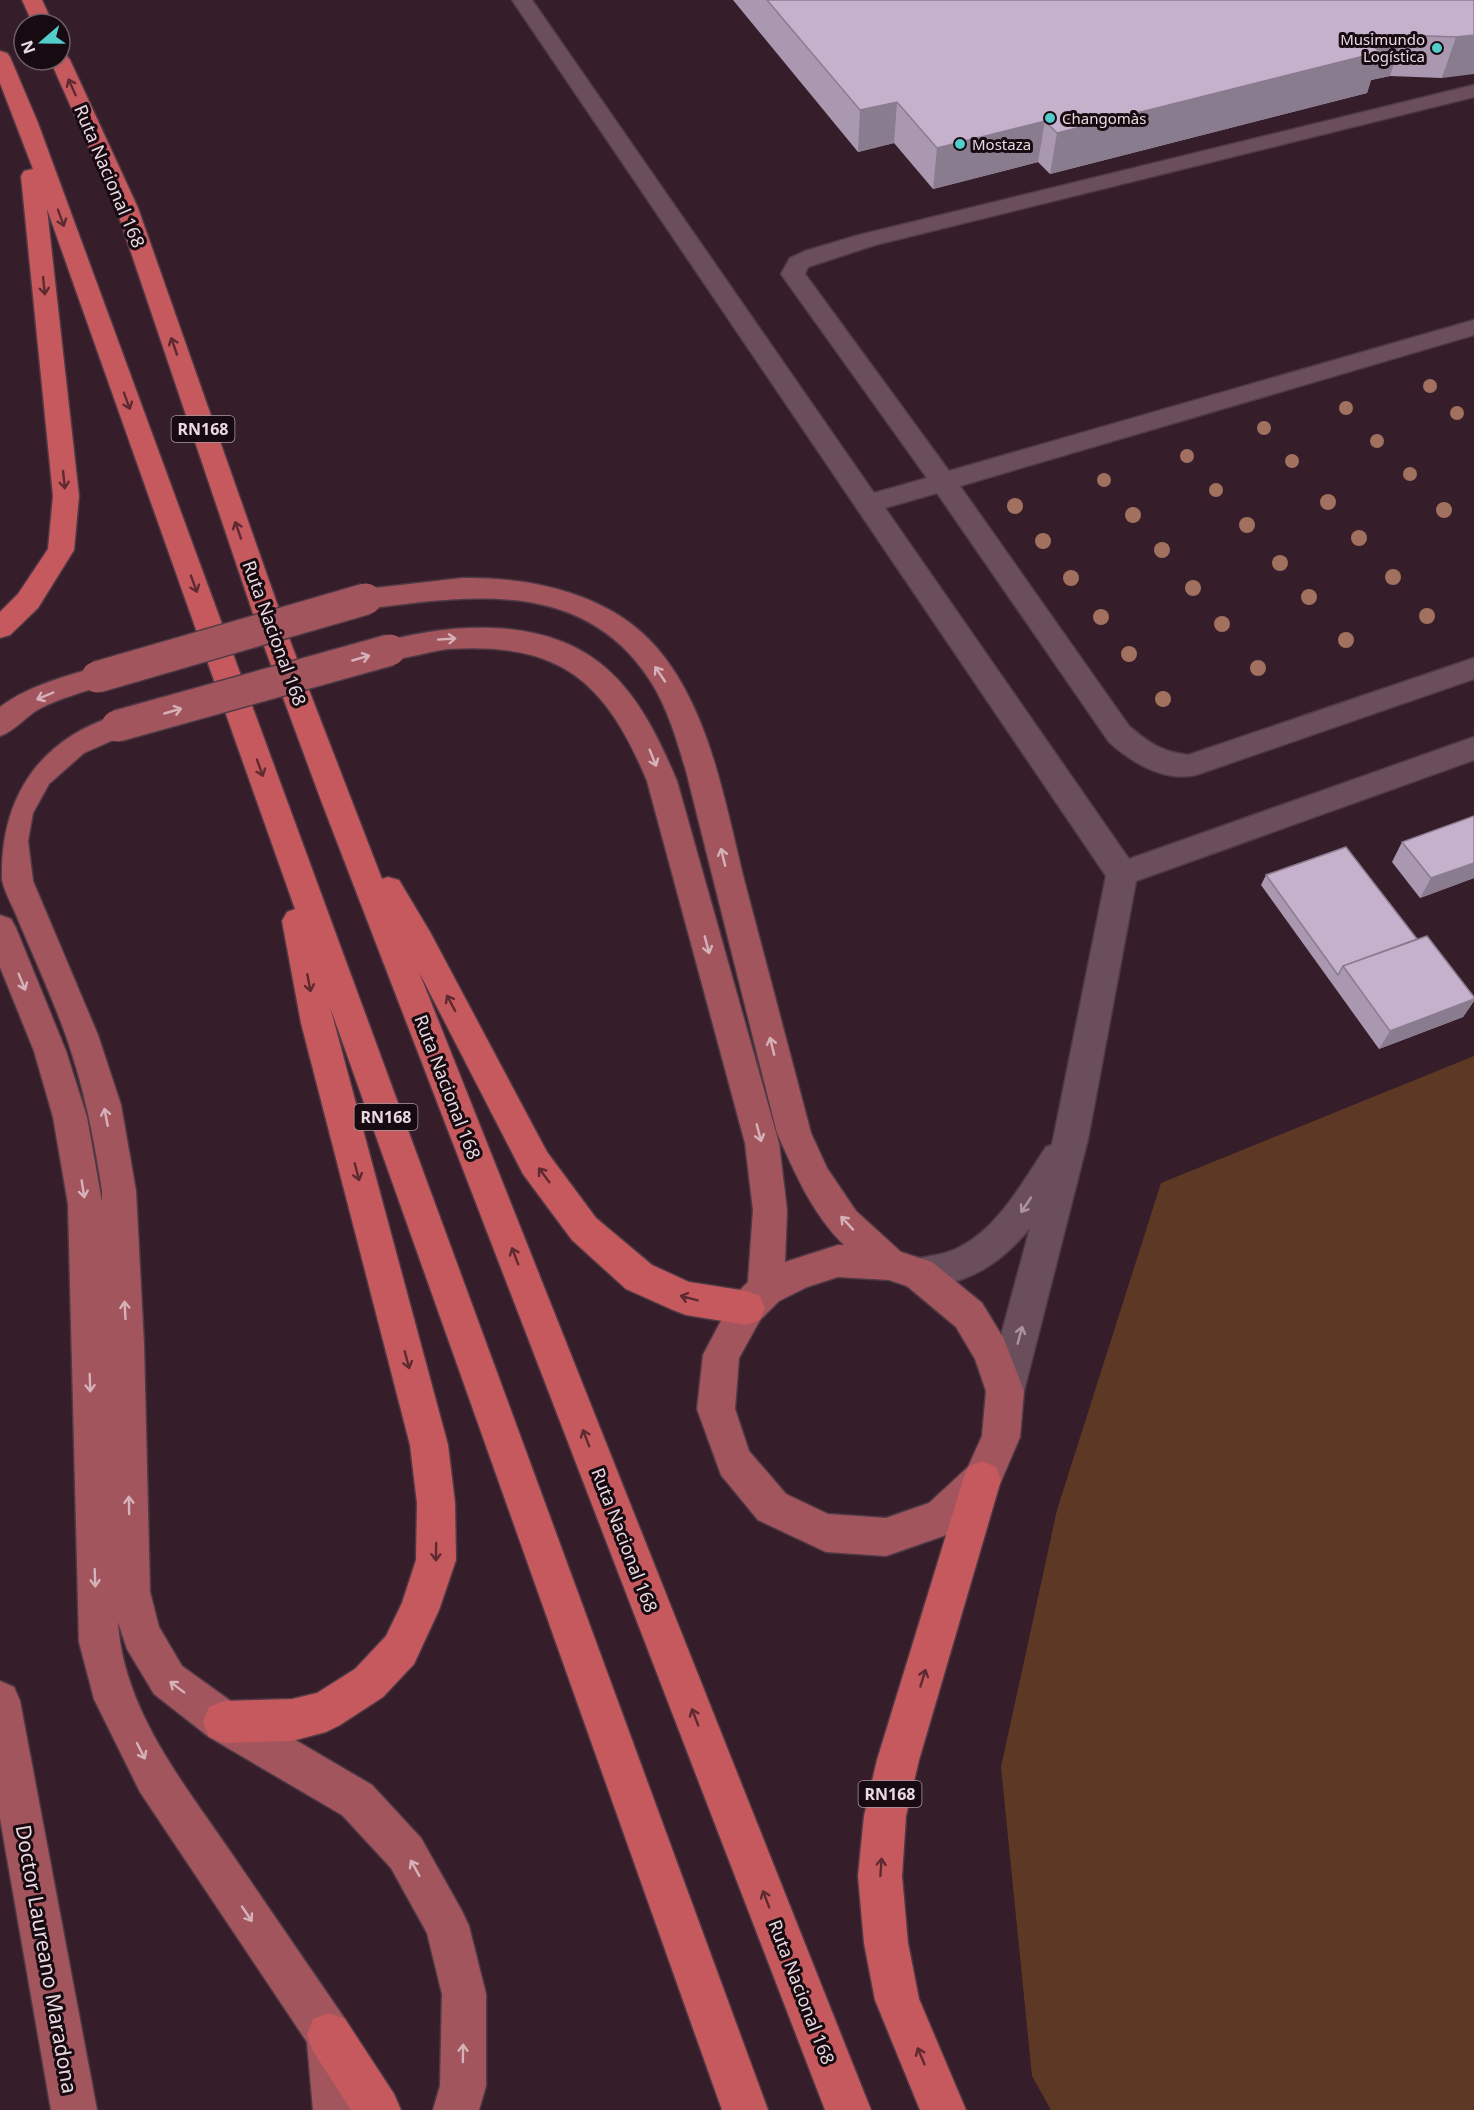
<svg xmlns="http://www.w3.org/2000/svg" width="1474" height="2110" font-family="'Noto Sans',sans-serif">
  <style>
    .green { fill: #5d3925 }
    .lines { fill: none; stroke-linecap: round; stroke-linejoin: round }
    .minor-casing { stroke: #4e3944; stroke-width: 3 }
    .major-casing { stroke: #4e3944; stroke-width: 3 }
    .highway-casing { stroke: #4e3944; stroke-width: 3 }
    .minor { fill: #6b4e5c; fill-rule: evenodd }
    .major { fill: #a2555d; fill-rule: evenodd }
    .highway { fill: #c6595e; fill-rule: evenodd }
    .major-bridge-casing { stroke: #4e3944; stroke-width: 34; stroke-linecap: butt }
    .major-bridge { stroke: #a2555d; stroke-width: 31 }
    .tree { fill: #a2705f }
    .wall { fill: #a998af }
    .shaded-wall { fill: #8a7c8f }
    .building { fill: #c5b1cc; stroke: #8a7c8f; stroke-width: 1.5 }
    .oneway { stroke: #5d2a30 }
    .oneway2 { stroke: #d5b1b9 }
    .oneway3 { stroke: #ab949e }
    .poi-dot { fill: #52cdcc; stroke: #170b11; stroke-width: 2 }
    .labels { text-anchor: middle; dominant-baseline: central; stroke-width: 6; stroke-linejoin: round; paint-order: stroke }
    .far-poi-label { font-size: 15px; fill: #ebd9e1; stroke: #170b11; text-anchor: start }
    .shield { fill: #170b11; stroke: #ab9ba3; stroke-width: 1.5 }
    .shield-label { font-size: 16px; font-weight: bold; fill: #ebd9e1 }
    .street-label { font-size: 18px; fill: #ebd9e1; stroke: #170b11 }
    .near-street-label { font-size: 21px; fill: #ebd9e1; stroke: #170b11 }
  </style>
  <rect width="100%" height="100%" fill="#361d2a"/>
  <!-- green -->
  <path class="green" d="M1474 1056V2110H1051L1032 2076 1001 1767 1057 1510 1161 1183Z"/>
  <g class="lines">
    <defs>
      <path id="minor" d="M512 0H532L874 493 927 478 781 274 790 258 805 251 859 235 1474 85V97L875 245 808 267 805 274 949 471 1474 320V335L960 486 1129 726C1150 744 1161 751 1188 755L1474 658V679L1199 774C1167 784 1132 763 1109 742L937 493 885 508 1129 859 1474 737V760L1136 881 1088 1139 1024 1391 1018 1404 1005 1409 992 1404 986 1391 1030 1228C1006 1257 980 1277 942 1285 928 1288 920 1291 906 1286L901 1274 906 1262C922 1256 941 1256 956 1249 997 1230 1022 1183 1046 1147L1052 1145 1106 876Z"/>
      <g id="major">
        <path d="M462 578C530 577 610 593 657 648 711 711 725 805 745 883 767 966 789 1050 811 1133L827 1168 856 1211 901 1252 932 1262 982 1303 1004 1339 1024 1391 1020 1437 996 1493 955 1532 886 1556 826 1552 758 1520 721 1475 697 1409 703 1355 734 1296 748 1282 753 1210 745 1143 647 781C605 680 560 642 448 649 427 651 399 663 380 657L376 650 380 643C451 622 548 616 607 669 640 698 660 741 677 781L779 1143 787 1210 785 1262 838 1245H844C812 1214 795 1173 777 1133L686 771C677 741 668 709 651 682 585 578 470 595 366 609L356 606 352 599 356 592 366 589ZM838 1277 889 1280 907 1286 956 1327 975 1359 986 1391 982 1436 968 1467 929 1503 886 1518 828 1514 786 1494 749 1451 735 1409 739 1358 760 1320 779 1301 807 1287Z"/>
        <path d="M97 667 107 670 111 677 107 684C84 692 60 698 39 709 25 717 15 731 0 736V707C28 686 63 677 97 667Z"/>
        <path d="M117 715 127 718 131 726 127 734 84 753 49 784 33 813 28 841 33 881 98 1035 121 1105 136 1191 144 1345 150 1592 159 1627 182 1666 239 1707 372 1785 421 1838 462 1911 469 1926 486 1994V2086L479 2110H433L440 2086 442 1994 427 1933 391 1868 342 1815 209 1737 154 1694 127 1649 118 1622C123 1711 186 1786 234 1857 271 1911 308 1965 345 2019L351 2035 359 2110H313L307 2042 140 1792 94 1699 79 1642 68 1204 53 1117 34 1051 0 967V915L11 919 16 928 66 1051 87 1117 102 1202V1191C94 1138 84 1087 66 1036 52 997 35 960 19 922 14 908 5 894 2 880 0 795 41 739 117 715Z"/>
        <path d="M0 1681 14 1687 20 1701 97 2110H51L0 1818Z"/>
      </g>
      <g id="highway">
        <path d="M22 0H42L53 24H33Z"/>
        <path d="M0 51 7 53 10 57 38 123 768 2110H722L330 1007 448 1445 455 1503 456 1560 439 1610 414 1664 383 1697 340 1725 326 1732 292 1741 224 1743 209 1737 203 1722 209 1707 224 1701 292 1699 317 1693 355 1669 386 1636 402 1603 416 1560 417 1503 410 1445 301 1023 282 921 287 912 295 909 47 209 79 496 74 550 38 608 10 635 0 638V612L18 594 48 549 53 496 21 176 24 171 33 169 0 83Z"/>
        <path d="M60 54 67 56 70 60 138 208 292 646 382 879 388 877 399 880 430 932 547 1152 596 1218 652 1265 689 1282 747 1291 760 1296 765 1308 760 1320 747 1325 686 1315 673 1310 626 1289 572 1240 523 1174 419 972 871 2110H825L322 803 264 646 116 208 50 60H60Z"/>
        <path d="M982 1461 996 1467 1001 1480 919 1760 906 1816 902 1876 908 1943 919 1999 966 2110H920L875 2000 864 1943 858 1876 864 1816 877 1760 963 1480 968 1467Z"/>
        <path d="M329 2013 345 2019 394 2094 401 2110H351L313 2051 307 2035 313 2019Z"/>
      </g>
    </defs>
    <!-- minor casing -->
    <use href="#minor" class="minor-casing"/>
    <!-- major casing -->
    <use href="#major" class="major-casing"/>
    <!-- highway casing -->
    <use href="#highway" class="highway-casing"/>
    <!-- minor -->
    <use href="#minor" class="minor"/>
    <!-- major -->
    <use href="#major" class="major"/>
    <!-- highway -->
    <use href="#highway" class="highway"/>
    <defs>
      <g id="major-bridge">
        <path d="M97 677 366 599"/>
        <path d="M117 726 390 650"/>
      </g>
    </defs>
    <!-- major-bridge casing -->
    <use href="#major-bridge" class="major-bridge-casing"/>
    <!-- major-bridge -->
    <use href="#major-bridge" class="major-bridge"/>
  </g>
  <!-- trees -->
  <g class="tree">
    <circle cx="1430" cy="386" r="7"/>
    <circle cx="1346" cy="408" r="7"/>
    <circle cx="1457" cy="413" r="7"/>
    <circle cx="1264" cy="428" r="7"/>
    <circle cx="1377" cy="441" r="7"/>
    <circle cx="1187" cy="456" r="7"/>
    <circle cx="1292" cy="461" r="7"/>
    <circle cx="1410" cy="474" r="7"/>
    <circle cx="1104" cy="480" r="7"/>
    <circle cx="1216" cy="490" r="7"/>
    <circle cx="1328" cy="502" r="8"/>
    <circle cx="1015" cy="506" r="8"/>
    <circle cx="1444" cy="510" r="8"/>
    <circle cx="1133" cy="515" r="8"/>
    <circle cx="1247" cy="525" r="8"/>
    <circle cx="1359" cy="538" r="8"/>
    <circle cx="1043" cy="541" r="8"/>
    <circle cx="1162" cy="550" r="8"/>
    <circle cx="1280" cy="563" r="8"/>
    <circle cx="1393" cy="577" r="8"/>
    <circle cx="1071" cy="578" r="8"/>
    <circle cx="1193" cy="588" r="8"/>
    <circle cx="1309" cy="597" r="8"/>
    <circle cx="1427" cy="616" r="8"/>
    <circle cx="1101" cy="617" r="8"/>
    <circle cx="1222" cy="624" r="8"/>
    <circle cx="1346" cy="640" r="8"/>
    <circle cx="1129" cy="654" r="8"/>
    <circle cx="1258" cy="668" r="8"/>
    <circle cx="1163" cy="699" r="8"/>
  </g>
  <!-- wall -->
  <g class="wall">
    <path d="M733 0H1474L1442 78 1390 76 1371 80 1367 93 1050 174 1038 162 933 189 894 143 858 152Z"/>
    <path d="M1474 816V878L1420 898 1392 862 1402 842Z"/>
    <path d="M1266 875 1417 939 1474 997V1001L1463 1017 1379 1049 1261 885Z"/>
  </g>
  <!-- shaded-wall -->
  <g class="shaded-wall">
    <path d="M1403 35 1390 76 1371 80 1367 93 1050 174 1057 133 1369 43Z"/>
    <path d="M1474 35V74L1442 78 1456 37Z"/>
    <path d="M897 102 894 143 858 152 860 110Z"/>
    <path d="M1045 121 1038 162 933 189 937 148Z"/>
    <path d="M1474 863V878L1420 898 1431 878Z"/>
    <path d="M1474 999V1001L1463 1017 1379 1049 1390 1031Z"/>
  </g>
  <!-- building -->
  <g class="building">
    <path d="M767 0H1474V35L1456 37 1403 35 1369 43 1380 52 1057 133 1045 121 937 148 897 102 860 110Z"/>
    <path d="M1474 816V863L1431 878 1402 842Z"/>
    <path d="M1346 847 1417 939 1343 966 1338 975 1266 875Z"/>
    <path d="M1427 936 1474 997V999L1390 1031 1343 966Z"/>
  </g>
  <!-- one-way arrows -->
  <defs><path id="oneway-shaft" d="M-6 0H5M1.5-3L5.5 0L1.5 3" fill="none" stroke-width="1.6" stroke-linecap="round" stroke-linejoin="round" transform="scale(1.5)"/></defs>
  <g class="oneway">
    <use href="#oneway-shaft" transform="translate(72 87) rotate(-114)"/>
    <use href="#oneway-shaft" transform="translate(61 218) rotate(70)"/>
    <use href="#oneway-shaft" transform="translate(44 286) rotate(84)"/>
    <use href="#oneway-shaft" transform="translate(174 346) rotate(-109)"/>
    <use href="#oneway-shaft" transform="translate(127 401) rotate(70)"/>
    <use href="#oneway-shaft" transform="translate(64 480) rotate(84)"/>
    <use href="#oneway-shaft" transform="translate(238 530) rotate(-109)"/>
    <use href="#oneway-shaft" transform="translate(194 584) rotate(70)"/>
    <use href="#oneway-shaft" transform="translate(260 768) rotate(70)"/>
    <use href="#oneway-shaft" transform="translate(309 983) rotate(79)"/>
    <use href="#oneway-shaft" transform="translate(451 1003) rotate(-118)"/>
    <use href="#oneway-shaft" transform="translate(357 1172) rotate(75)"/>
    <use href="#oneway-shaft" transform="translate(544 1175) rotate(-127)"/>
    <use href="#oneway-shaft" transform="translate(515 1256) rotate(-111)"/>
    <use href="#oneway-shaft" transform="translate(689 1298) rotate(-165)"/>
    <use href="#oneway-shaft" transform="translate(407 1360) rotate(75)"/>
    <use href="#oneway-shaft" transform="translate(586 1438) rotate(-111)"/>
    <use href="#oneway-shaft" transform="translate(436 1552) rotate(91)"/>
    <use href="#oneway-shaft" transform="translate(923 1678) rotate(-73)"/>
    <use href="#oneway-shaft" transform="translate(695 1717) rotate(-111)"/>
    <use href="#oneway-shaft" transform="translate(881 1867) rotate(-86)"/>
    <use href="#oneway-shaft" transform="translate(766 1899) rotate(-111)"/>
    <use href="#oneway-shaft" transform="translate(921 2056) rotate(-113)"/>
  </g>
  <g class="oneway2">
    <use href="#oneway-shaft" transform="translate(447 639) rotate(-4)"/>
    <use href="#oneway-shaft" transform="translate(361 658) rotate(-16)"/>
    <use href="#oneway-shaft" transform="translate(660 674) rotate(-124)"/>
    <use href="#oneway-shaft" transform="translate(45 696) rotate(157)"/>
    <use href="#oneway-shaft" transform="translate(173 711) rotate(-16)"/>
    <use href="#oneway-shaft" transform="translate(653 758) rotate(68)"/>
    <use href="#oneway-shaft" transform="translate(723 857) rotate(-104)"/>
    <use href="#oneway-shaft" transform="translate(707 945) rotate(75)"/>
    <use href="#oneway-shaft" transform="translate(22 982) rotate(68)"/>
    <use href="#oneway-shaft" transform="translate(772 1046) rotate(-104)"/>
    <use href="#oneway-shaft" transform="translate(106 1117) rotate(-101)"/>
    <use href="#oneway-shaft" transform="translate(759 1133) rotate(75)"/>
    <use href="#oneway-shaft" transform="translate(83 1189) rotate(81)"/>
    <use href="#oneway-shaft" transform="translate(847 1223) rotate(-133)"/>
    <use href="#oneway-shaft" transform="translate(125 1310) rotate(-93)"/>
    <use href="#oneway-shaft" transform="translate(90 1383) rotate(88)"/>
    <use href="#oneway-shaft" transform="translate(129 1505) rotate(-91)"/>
    <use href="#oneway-shaft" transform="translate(95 1578) rotate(88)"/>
    <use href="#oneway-shaft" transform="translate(177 1687) rotate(-143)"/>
    <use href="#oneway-shaft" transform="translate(141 1751) rotate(63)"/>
    <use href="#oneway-shaft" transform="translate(415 1868) rotate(-119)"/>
    <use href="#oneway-shaft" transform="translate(247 1914) rotate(56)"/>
    <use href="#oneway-shaft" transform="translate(463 2053) rotate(-89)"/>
  </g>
  <g class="oneway3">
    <use href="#oneway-shaft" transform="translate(1026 1205) rotate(124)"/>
    <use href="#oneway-shaft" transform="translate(1020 1335) rotate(-75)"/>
  </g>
  <!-- markers -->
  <g class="poi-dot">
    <circle cx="1437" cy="48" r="6"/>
    <circle cx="1050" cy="118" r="6"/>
    <circle cx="960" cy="144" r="6"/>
  </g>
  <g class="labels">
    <!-- far-poi labels -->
    <g class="far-poi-label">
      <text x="1425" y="39" text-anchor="end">Musimundo<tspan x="1425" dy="17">Logística</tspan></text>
      <text x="1062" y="118">Changomàs</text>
      <text x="972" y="144">Mostaza</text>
    </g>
    <!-- shield labels -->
    <g class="shield">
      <rect x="171.5" y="416" width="63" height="26" rx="4.5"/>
      <rect x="354.5" y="1104" width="63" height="26" rx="4.5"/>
      <rect x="858.5" y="1781" width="63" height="26" rx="4.5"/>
    </g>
    <g class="shield-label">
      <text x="203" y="429">RN168</text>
      <text x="386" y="1117">RN168</text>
      <text x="890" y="1794">RN168</text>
    </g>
    <!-- street labels -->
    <g class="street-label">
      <text transform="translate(110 176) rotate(67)">Ruta Nacional 168</text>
      <text transform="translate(275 633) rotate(70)">Ruta Nacional 168</text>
      <text transform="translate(448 1087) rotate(69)">Ruta Nacional 168</text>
      <text transform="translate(625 1540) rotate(69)">Ruta Nacional 168</text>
      <text transform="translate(802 1992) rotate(69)">Ruta Nacional 168</text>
    </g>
    <!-- near-street labels -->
    <g class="near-street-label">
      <text transform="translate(47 1959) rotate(80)">Doctor Laureano Maradona</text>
    </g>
  </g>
  <!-- north arrow -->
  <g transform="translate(42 42) rotate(250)"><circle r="28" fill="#170b11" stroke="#6c5d64" stroke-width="1.5"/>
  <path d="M0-4.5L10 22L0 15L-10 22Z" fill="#52cdcc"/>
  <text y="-9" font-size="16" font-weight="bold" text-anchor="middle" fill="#ebd9e1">N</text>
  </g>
</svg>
